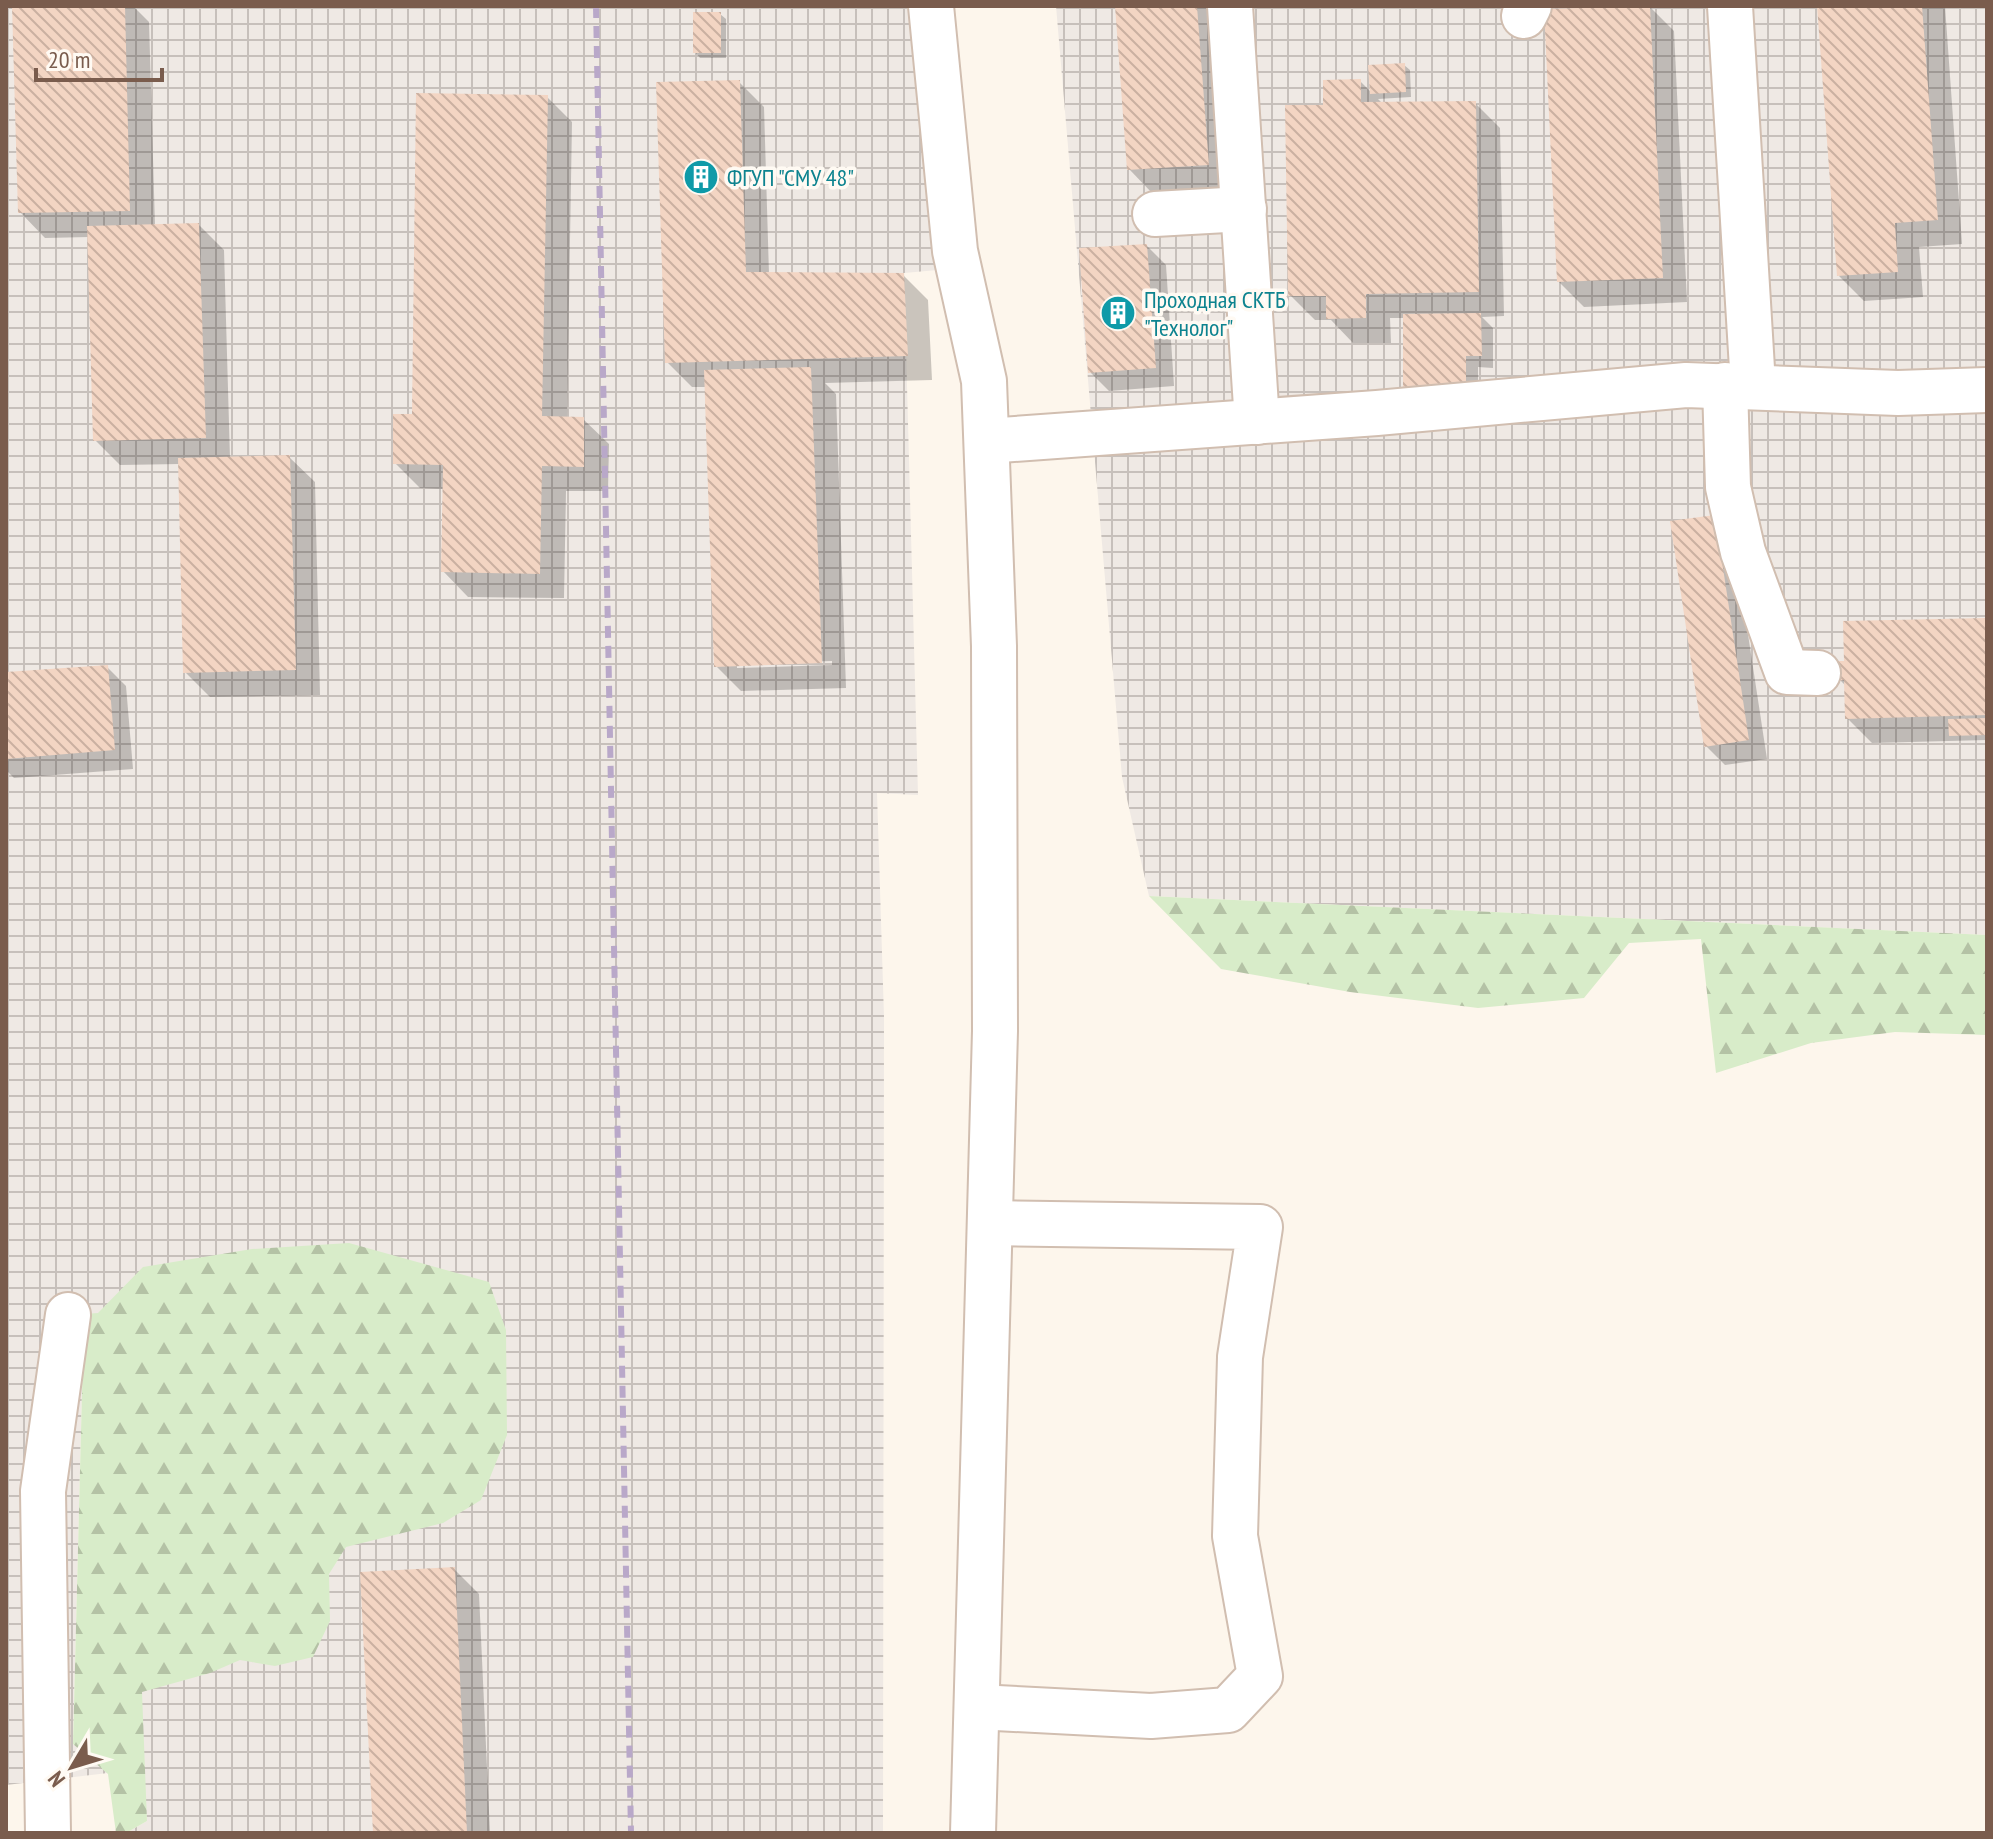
<svg xmlns="http://www.w3.org/2000/svg" width="1993" height="1839" font-family="'PT Sans Narrow',sans-serif">
  <style>
    .industrial { fill: url(#industrial-grid) }
    .forest { fill: url(#forest-firs) }
    .shadow { fill: #0003; fill-rule: evenodd }
    .building { fill: url(#building-back-hatch) }
    .lines { fill: none; stroke-linecap: round; stroke-linejoin: round }
    .minor-casing { stroke: #d1beb0; stroke-width: 48 }
    .minor { stroke: #fff; stroke-width: 44 }
    .rail { stroke: #b9a8c9; stroke-width: 6; stroke-dasharray: 12 8; stroke-linecap: butt }
    .labels { text-anchor: middle; dominant-baseline: central; stroke-width: 7; stroke-linejoin: round; paint-order: stroke }
    .culture-label { font-size: 24px; fill: #0d838f; stroke: #fffaf3; text-anchor: start }
  </style>
  <defs>
    <pattern id="industrial-grid" width="8" height="8" patternUnits="userSpaceOnUse" patternTransform="scale(2)"><rect width="8" height="8" fill="#efe9e4"/><path d="M0 4h8M4 0v8" fill="none" stroke="#c7c0bb"/></pattern>
    <pattern id="forest-firs" width="22" height="20" patternUnits="userSpaceOnUse" patternTransform="scale(2)"><rect width="22" height="20" fill="#d8ecc9"/><path d="M5 1l3.5 6h-7zM16 11l3.5 6h-7z" fill="#b4c2a5"/></pattern>
    <pattern id="building-back-hatch" width="6" height="6" patternUnits="userSpaceOnUse" patternTransform="scale(2)"><rect width="6" height="6" fill="#f3d5c3"/><path d="M-1 5l2 2M0 0l6 6M5-1l2 2" fill="none" stroke="#cab0a1"/></pattern>
  </defs>
  <rect width="100%" height="100%" fill="#fdf6ec"/>
  <!-- industrial -->
  <g class="industrial">
    <path d="M6 6H915L949 269 904 273 918 795 877 793 884 1017 883 1833H126L147 1821 84 1314 73 1744 108 1773 6 1785Z"/>
    <path d="M1056 6H1987V935L1149 896 1122 777Z"/>
  </g>
  <!-- forest -->
  <g class="forest">
    <path d="M1149 896 1987 935V1035L1895 1032 1811 1043 1716 1073 1701 939 1629 943 1584 998 1478 1008 1350 992 1221 969Z"/>
    <path d="M349 1243 489 1282 506 1330 507 1435 481 1500 443 1523 346 1547 329 1574 330 1621 313 1657 275 1666 240 1660 210 1673 142 1692 147 1821 126 1833H116L108 1774 73 1744 84 1314 98 1313 143 1267 252 1249Z"/>
  </g>
  <!-- shadow -->
  <g class="shadow">
    <path d="M14 6H133L149 22 155 226 199 225 224 250 230 458 289 457 315 482 320 695 210 697 185 672 180 464 120 465 95 440 89 237 45 238 20 212Z"/>
    <path d="M1117 6H1220L1233 189 1154 195 1129 169Z"/>
    <path d="M1649 6 1674 31 1687 302 1584 307 1559 282Z"/>
    <path d="M1819 6H1945L1962 244 1919 247 1923 297 1864 301 1839 276Z"/>
    <path d="M720 14 726 19V58H700L695 52Z"/>
    <path d="M1404 65 1410 70 1411 97 1378 99 1383 104 1475 103 1500 128 1504 316 1482 317 1493 328V368L1478 367V404L1405 318H1390L1391 343H1353L1331 320H1315L1290 295 1325 107 1360 81 1372 93Z"/>
    <path d="M739 82 764 107 769 274 903 275 928 300 932 380 825 383 836 394 846 688 741 691 716 666 707 387H692L667 362ZM832 661V665L737 668V664Z"/>
    <path d="M547 97 572 122 567 419H583L609 444 608 491H566L564 598 468 597 443 571 445 489 420 488 395 463Z"/>
    <path d="M1147 246 1166 265 1174 386 1109 391 1090 372Z"/>
    <path d="M1673 523 1733 536 1767 759 1725 765 1706 746Z"/>
    <path d="M1987 620V740L1872 743 1847 718 1846 686 1840 680Z"/>
    <path d="M107 667 126 686 133 769 14 778 6 770V674Z"/>
    <path d="M454 1569 479 1594 490 1833H375Z"/>
  </g>
  <!-- building -->
  <g class="building">
    <path d="M12 6H125L130 211 18 213Z"/>
    <path d="M1115 6H1197L1209 165 1127 170Z"/>
    <path d="M1650 6 1663 278 1557 282 1544 9Z"/>
    <path d="M1817 6H1922L1938 220 1895 223 1898 272 1837 276Z"/>
    <rect x="693" y="12" width="28" height="41"/>
    <path d="M1405 63 1406 92 1370 94 1368 65Z"/>
    <path d="M1361 79V102L1476 101 1479 292 1366 294V318L1326 319V296H1288L1285 105H1323V80Z"/>
    <path d="M740 80 746 272 904 273 908 356 665 363 656 82Z"/>
    <path d="M416 93 548 95 542 416 584 417V467L542 466 540 574 441 572 443 465 393 464V414H412Z"/>
    <path d="M199 223 206 438 93 441 87 226Z"/>
    <path d="M1147 244 1156 368 1088 373 1079 248Z"/>
    <path d="M1481 313 1482 356H1466V392H1403V314Z"/>
    <path d="M811 367 822 663 714 667 704 370Z"/>
    <path d="M290 455 296 670 183 673 178 458Z"/>
    <path d="M1715 515 1749 740 1704 747 1670 521Z"/>
    <path d="M1987 618V715L1845 719 1844 680 1838 681 1837 661H1844L1843 621Z"/>
    <path d="M108 665 115 750 6 759V672Z"/>
    <path d="M1987 718V735L1949 736 1948 719Z"/>
    <path d="M455 1567 467 1833H373L360 1572Z"/>
  </g>
  <g class="lines">
    <defs>
      <g id="minor">
        <path d="M931 6 955 251 984 381 994 646 995 1031 973 1833"/>
        <path d="M1230 6 1257 422"/>
        <path d="M1730 6 1753 385"/>
        <path d="M1524 16 1529 6"/>
        <path d="M1155 214 1244 209"/>
        <path d="M1725 385 1728 487 1743 552 1787 672 1818 673"/>
        <path d="M987 441 1377 413 1686 385 1898 393 1987 390"/>
        <path d="M977 1707 1151 1716 1228 1710 1260 1676 1235 1536 1240 1357 1260 1227 990 1223"/>
        <path d="M48 1833 43 1491 68 1315"/>
      </g>
    </defs>
    <!-- minor casing -->
    <use href="#minor" class="minor-casing"/>
    <!-- minor -->
    <use href="#minor" class="minor"/>
    <!-- rail -->
    <path class="rail" d="M596 6 631 1833"/>
  </g>
  <!-- icons -->
  <defs>
    <symbol id="building-disc" viewBox="-11 -11 22 22"><circle r="9.5" fill="#0f9aa8" stroke="#fffaf3"/><path d="M-4-6H4V6H1V3H-1V6H-4ZM-2.5-4.3h1.7v1.8h-1.7ZM.8-4.3h1.7v1.8H.8ZM-2.5-1h1.7V.8h-1.7ZM.8-1h1.7V.8H.8Z" fill="#fff"/></symbol>
  </defs>
  <g fill-rule="evenodd">
    <use href="#building-disc" x="681" y="157" width="40" height="40"/>
    <use href="#building-disc" x="1098" y="293" width="40" height="40"/>
  </g>
  <g class="labels">
    <!-- culture labels -->
    <g class="culture-label">
      <text x="727" y="177">ФГУП "СМУ 48"</text>
      <text x="1144" y="299">Проходная СКТБ<tspan x="1144" dy="28">"Технолог"</tspan></text>
    </g>
  </g>
  <!-- border -->
  <rect width="1993" height="1839" fill="none" stroke="#7a5c4d" stroke-width="16"/>
  <!-- north arrow -->
  <g transform="translate(72 1767) rotate(232)" stroke="#fffaf3" stroke-width="6" paint-order="stroke">
  <path d="M0-6L14 30L0 20L-14 30Z" fill="#7a5c4d"/>
  <text y="-12" font-size="22" font-weight="bold" text-anchor="middle" fill="#7a5c4d">N</text>
  </g>
  <!-- scale -->
  <path d="M36 68v12h126v-12" fill="none" stroke="#7a5c4d" stroke-width="4"/>
  <text x="48" y="68" font-size="24" fill="#7a5c4d" stroke="#fffaf3" stroke-width="6" paint-order="stroke">20 m</text>
</svg>
